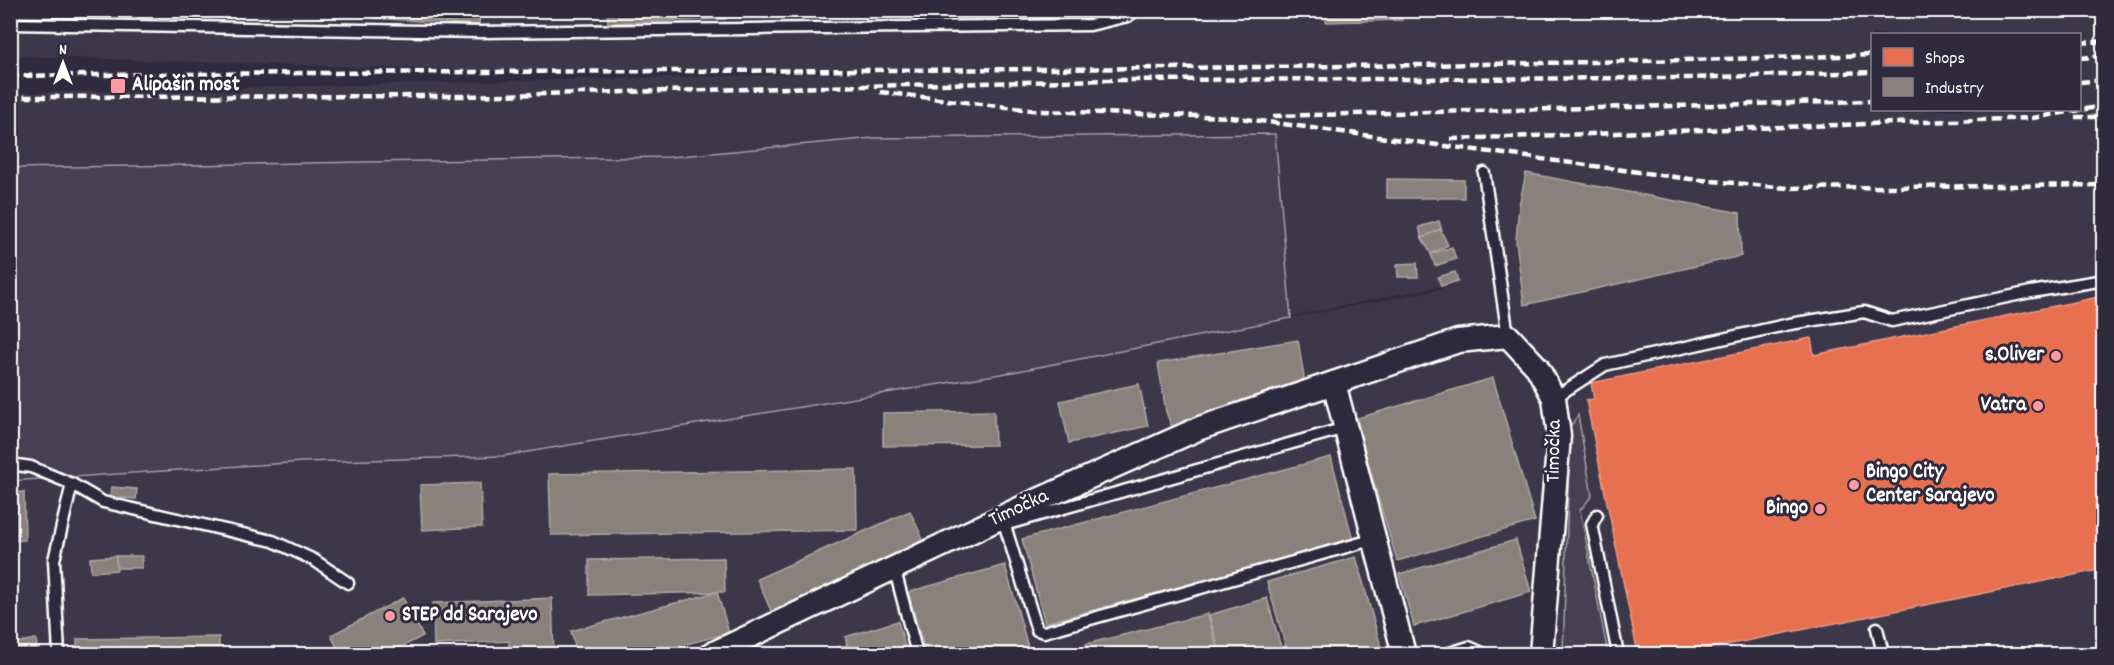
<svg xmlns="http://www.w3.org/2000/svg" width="2114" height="665" font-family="Dekko,sans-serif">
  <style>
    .built { fill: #3c3749; fill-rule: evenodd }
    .green { fill: #464152; stroke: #a2a0a8; stroke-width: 1.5 }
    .shops { fill: #e76f51; stroke: #ee9a85; stroke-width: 1.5 }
    .industry { fill: #8a817c; stroke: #ada7a3; stroke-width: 1.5 }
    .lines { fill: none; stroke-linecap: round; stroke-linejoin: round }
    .lane-casing { stroke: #fff; stroke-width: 15 }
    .street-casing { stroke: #fff; stroke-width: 27 }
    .lane { stroke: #2f2a3d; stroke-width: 10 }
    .street { stroke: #2f2a3d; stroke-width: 22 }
    .rail { stroke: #fff; stroke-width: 4.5; stroke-dasharray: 9 4.5; stroke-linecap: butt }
    .poi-dot { fill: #ff9aa2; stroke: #2f2a3d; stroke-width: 2 }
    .labels { text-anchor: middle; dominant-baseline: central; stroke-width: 6; stroke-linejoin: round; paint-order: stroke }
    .poi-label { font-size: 21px; font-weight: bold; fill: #fff; stroke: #2f2a3d; text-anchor: start }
    .street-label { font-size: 21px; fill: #fff; stroke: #2f2a3d }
  </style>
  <rect width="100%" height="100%" fill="#2f2a3d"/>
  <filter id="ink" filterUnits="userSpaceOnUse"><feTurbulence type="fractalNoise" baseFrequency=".0167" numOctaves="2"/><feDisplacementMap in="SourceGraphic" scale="12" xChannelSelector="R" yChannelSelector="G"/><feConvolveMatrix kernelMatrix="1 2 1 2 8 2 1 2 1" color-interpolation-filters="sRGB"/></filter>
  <g filter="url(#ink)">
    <!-- built -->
    <path class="built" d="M11 10 2103 11V654H11V481L279 463 11 476V93L1020 69 454 70 11 56ZM1872 34H2080V110H1872ZM1440 286 1442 289 1204 335V334Z"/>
    <!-- green -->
    <g class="green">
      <path d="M1275 134 1291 318 1013 372 503 456 303 462 11 481V168L670 157 874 138Z"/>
      <path d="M1578 415 1592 496 1580 510 1608 654H1563L1570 427Z"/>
    </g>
    <!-- shops -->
    <path class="shops" d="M2104 296V569L1681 654H1638L1586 400 1594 399 1591 383 1811 338 1814 355Z"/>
    <!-- industry -->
    <g class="industry">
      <path d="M375 10H480L479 25 374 18Z"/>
      <path d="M607 10H726V19L608 23Z"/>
      <path d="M1326 10H1401L1402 20 1326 22Z"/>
      <path d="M1447 10H1552V15L1447 16Z"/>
      <path d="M1526 173 1740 213 1741 256 1524 305 1516 241 1519 205Z"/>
      <path d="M1387 179 1464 180V198H1387Z"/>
      <path d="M1439 221 1442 231 1422 238 1419 227Z"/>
      <path d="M1440 229 1448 245 1431 254 1422 238Z"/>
      <path d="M1452 247 1456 259 1435 266 1431 254Z"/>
      <path d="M1417 263 1418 277H1398L1397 264Z"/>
      <path d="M1455 272 1458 281 1441 286 1438 277Z"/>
      <path d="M1298 340 1306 390 1173 430 1166 412 1158 363Z"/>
      <path d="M1493 378 1535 521 1397 561 1355 419Z"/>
      <path d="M1139 384 1148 426 1069 443 1060 401Z"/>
      <path d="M994 411 995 445 883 446V413Z"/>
      <path d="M1331 457 1353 540 1045 623 1022 539Z"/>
      <path d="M856 469 857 530 551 535 549 474Z"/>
      <path d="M480 483 482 527 422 530 420 485Z"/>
      <path d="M111 487 137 489 136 499 110 497Z"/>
      <path d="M10 492H24L25 540 10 541Z"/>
      <path d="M910 511 925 544 772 613 757 579Z"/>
      <path d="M1516 540 1531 592 1414 626 1399 574Z"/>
      <rect x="116" y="556" width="26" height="12"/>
      <path d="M116 556 117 570 91 572 90 558Z"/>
      <path d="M1356 557 1383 654H1288L1267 582Z"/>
      <path d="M724 558 725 592 589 595V560Z"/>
      <path d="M1005 565 1030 654H926L908 592Z"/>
      <path d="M717 592 729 633 648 654H577L571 631Z"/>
      <path d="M403 598 423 636 388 654H340L331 635Z"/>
      <path d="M552 598 554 654H509V641L434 645 433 603Z"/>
      <path d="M1267 598 1283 654H1220L1209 615Z"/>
      <path d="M1208 614 1218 654H1089L1086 644Z"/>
      <path d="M898 621 907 654H850L845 637Z"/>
      <path d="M219 637V654H77V639Z"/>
      <path d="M36 639 38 654H10V644Z"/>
      <path d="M847 645 850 654H813Z"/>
      <path d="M1080 647 1083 654H1054Z"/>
    </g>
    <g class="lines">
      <defs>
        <g id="lane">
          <path d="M10 24 481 32 1090 25 1128 16 1136 10"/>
          <path d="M1484 173 1508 336"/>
          <path d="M1554 398 1605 365 1790 324 1864 312 1892 321 2031 292 2104 280"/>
          <path d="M10 464 31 467 72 484 103 502 273 541 314 560 348 583"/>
          <path d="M1597 515 1592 524 1618 654"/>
          <path d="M1002 516 1037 630 1044 632 1375 539"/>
          <path d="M1011 523 1345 428"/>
          <path d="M894 567 917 654"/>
          <path d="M1877 628 1883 654"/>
          <path d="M59 654 54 560 72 484"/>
          <path d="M1447 654 1469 647 1485 654"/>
        </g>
        <g id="street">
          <path d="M1334 383 1404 654"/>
          <path d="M712 654 1036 501 1200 428 1458 341 1508 336 1537 367 1554 398 1559 436 1541 654"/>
        </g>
      </defs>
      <!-- lane casing -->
      <use href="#lane" class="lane-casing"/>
      <!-- street casing -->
      <use href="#street" class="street-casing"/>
      <!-- lane -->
      <use href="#lane" class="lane"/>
      <!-- street -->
      <use href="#street" class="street"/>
      <!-- rail -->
      <g class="rail">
        <path d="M2080 43 2104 41"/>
        <path d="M2080 58 2104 56"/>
        <path d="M10 76C631 68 1252 74 1872 55"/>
        <path d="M2080 82 2104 80"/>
        <path d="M880 92 1040 111 1231 117 1690 179 1788 188 2104 185"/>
        <path d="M10 97 463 96 1106 80 1689 78 1872 72"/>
        <path d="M1273 116 1872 101"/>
        <path d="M2075 117H2104"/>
        <path d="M1451 139 2033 118 2104 106"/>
      </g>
    </g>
  </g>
  <!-- markers -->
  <g class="poi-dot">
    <rect x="110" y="78" width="16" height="16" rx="3"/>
    <circle cx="2056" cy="356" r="6"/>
    <circle cx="2038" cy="406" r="6"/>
    <circle cx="1854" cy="485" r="6"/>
    <circle cx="1820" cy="509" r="6"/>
    <circle cx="390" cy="616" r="6"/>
  </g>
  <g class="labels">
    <!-- poi labels -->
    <g class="poi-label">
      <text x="132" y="86">Alipašin most</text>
      <text x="2044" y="356" text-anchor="end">s.Oliver</text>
      <text x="2026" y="406" text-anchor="end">Vatra</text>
      <text x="1866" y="473">Bingo City<tspan x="1866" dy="24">Center Sarajevo</tspan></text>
      <text x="1808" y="509" text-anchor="end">Bingo</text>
      <text x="402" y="616">STEP dd Sarajevo</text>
    </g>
    <!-- street labels -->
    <g class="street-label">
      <text transform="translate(1555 451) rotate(-89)">Timočka</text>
      <text transform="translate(1019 509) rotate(-25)">Timočka</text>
    </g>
  </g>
  <!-- margin -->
  <rect width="2114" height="665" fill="none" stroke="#2f2a3d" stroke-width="36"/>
  <rect x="18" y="18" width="2078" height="629" fill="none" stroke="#fff" stroke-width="2" filter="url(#ink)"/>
  <!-- legend -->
  <rect x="1871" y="33" width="210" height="78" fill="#2f2a3d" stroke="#827f8b" stroke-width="1.5"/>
  <rect x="1883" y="48" width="30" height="18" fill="#e76f51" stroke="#827f8b" stroke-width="1.5"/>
  <text x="1925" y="63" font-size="18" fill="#ffffff">Shops</text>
  <rect x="1883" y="78" width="30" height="18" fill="#8a817c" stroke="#827f8b" stroke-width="1.5"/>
  <text x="1925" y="93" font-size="18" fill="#ffffff">Industry</text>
  <!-- north arrow -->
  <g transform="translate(63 63)" stroke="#2f2a3d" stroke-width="4.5" paint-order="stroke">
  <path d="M0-4.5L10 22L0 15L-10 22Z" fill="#ffffff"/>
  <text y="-9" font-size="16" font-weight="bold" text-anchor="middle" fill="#ffffff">N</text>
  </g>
</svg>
